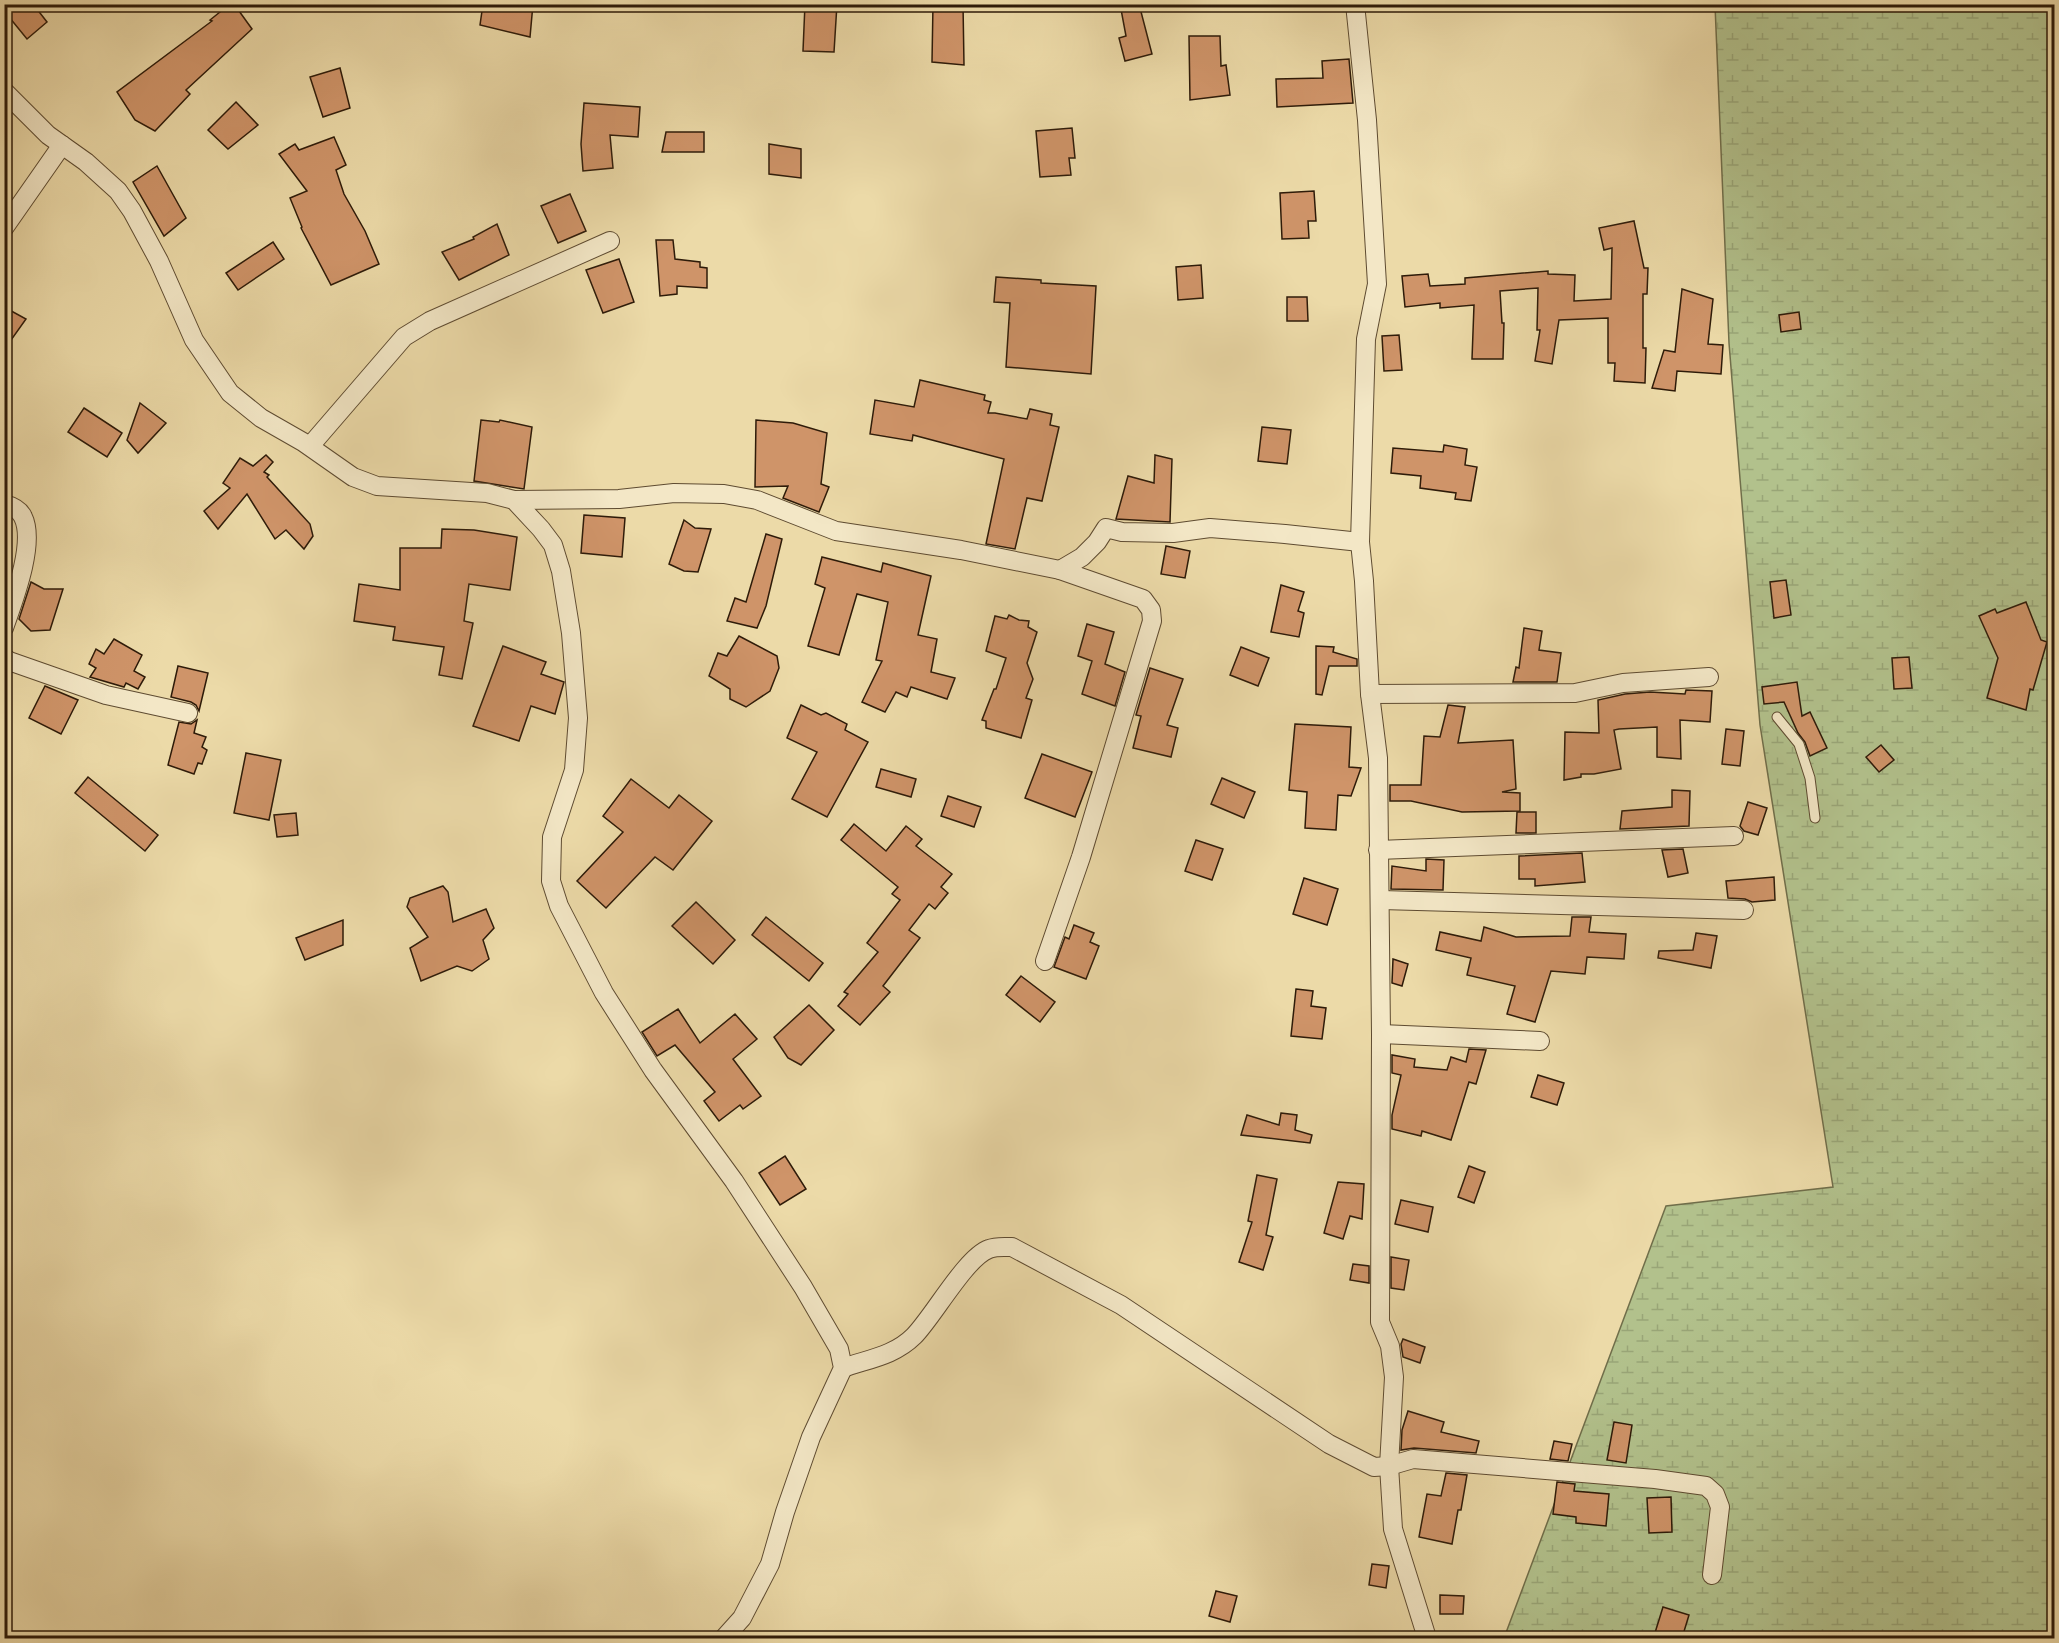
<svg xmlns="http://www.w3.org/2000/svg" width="2059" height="1643" font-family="'Old Standard TT',serif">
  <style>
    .wetland { fill: url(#wetland-marsh); stroke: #706e4a; stroke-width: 1.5 }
    .building { fill: #cf9469; stroke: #2e1b09; stroke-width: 1.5 }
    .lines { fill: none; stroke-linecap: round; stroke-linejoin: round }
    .service-casing { stroke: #5e4b31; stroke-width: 11 }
    .minor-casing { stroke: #5e4b31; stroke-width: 20 }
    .service { stroke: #f3e7c6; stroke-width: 9 }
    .minor { stroke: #f3e7c6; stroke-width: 18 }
  </style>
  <defs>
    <pattern id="wetland-marsh" width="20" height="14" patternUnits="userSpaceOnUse" patternTransform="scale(1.5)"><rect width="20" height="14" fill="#b2c18c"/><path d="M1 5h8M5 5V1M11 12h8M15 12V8" fill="none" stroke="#99a577"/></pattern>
  </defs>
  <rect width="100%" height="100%" fill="#ecdaa8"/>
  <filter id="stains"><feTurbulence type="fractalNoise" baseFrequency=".00333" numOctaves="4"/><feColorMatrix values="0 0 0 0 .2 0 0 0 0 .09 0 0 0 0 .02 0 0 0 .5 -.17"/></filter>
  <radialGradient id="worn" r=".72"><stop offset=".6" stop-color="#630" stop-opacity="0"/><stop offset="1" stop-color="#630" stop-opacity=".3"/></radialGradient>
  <!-- wetland -->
  <path class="wetland" d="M1715 5H2054V1638H1504L1666 1206 1833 1187 1760 725 1729 343Z"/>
  <!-- building -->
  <g class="building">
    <path d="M14 4H33L47 22 27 39 5 12Z"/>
    <path d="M230 4H234L252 29 186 90 190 94 155 131 135 120 117 92 212 21 210 20Z"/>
    <path d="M483 4H533L530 37 480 25Z"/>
    <path d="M805 4H837L834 52 803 51Z"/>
    <path d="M933 4H963L964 65 932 62Z"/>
    <path d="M1120 4H1139L1152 54 1125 61 1119 38 1126 36Z"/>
    <path d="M1189 36H1220L1221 66 1226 65 1230 95 1190 100Z"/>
    <path d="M1349 59 1353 103 1277 107 1276 79 1323 78 1322 61Z"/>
    <path d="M340 68 350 108 323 117 310 77Z"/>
    <path d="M236 102 258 125 228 149 208 130Z"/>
    <path d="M584 103 640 107 638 137 610 135 613 168 583 171 581 144Z"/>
    <path d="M1072 128 1075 158H1069L1071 175 1040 177 1036 131Z"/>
    <path d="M666 132H704V152H662Z"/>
    <path d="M334 137 346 165 336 170 344 194 365 231 379 264 331 285 301 228 302 227 290 198 307 191 279 154 295 144 299 150Z"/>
    <path d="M769 144 801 149V178L769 174Z"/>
    <path d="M157 166 186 218 164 236 133 182Z"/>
    <path d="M1314 191 1316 221H1308L1309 238 1282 239 1280 193Z"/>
    <path d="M570 194 586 231 558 243 541 206Z"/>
    <path d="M1634 221 1644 268H1648L1647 294H1643V348H1646L1645 383 1614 381 1615 363H1608V318L1559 320 1552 364 1535 361 1540 330H1537L1538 288 1500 291 1502 323H1504L1503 359H1472L1474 305 1440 308V303L1405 307 1402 276 1428 274 1430 286 1465 284V278L1548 271V274L1575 275 1574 301 1611 299 1612 248 1604 250 1599 228Z"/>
    <path d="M497 224 509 255 459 280 442 252 474 239 473 237Z"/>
    <path d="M656 240H673L675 259 700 262V267L707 268V288L677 286V294L660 296Z"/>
    <path d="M273 242 284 259 238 290 226 273Z"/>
    <path d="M619 259 634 302 603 313 586 270Z"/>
    <path d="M1201 265 1203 298 1178 300 1176 267Z"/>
    <path d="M996 277 1041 280V283L1096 286 1091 374 1006 367 1010 303 994 302Z"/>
    <path d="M1682 289 1713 299 1708 344 1723 345 1721 374 1677 371 1675 391 1652 388 1664 350 1675 352Z"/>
    <path d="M1287 297H1307L1308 321H1287Z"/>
    <path d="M4 307 26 319 4 350Z"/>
    <path d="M1799 312 1801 329 1781 332 1779 315Z"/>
    <path d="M1399 335 1402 370 1384 371 1382 336Z"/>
    <path d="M920 380 985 395 984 400 991 402 988 413H995L1027 419 1030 409 1052 414 1050 425 1059 427 1042 501 1027 498 1015 549 986 544 1004 459 913 435 912 441 870 434 875 400 914 407Z"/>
    <path d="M140 403 166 423 138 453 127 440Z"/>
    <path d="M84 408 122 433 107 457 68 432Z"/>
    <path d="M481 420 499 422 500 420 532 427 524 489 474 481Z"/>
    <path d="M756 420 793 423 827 433 821 484 829 487 819 512 783 498 788 486 755 487Z"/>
    <path d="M1262 427 1291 430 1287 464 1258 461Z"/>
    <path d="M1444 445 1467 449 1465 465 1477 467 1471 501 1455 499 1456 493 1420 488 1421 476 1391 473 1393 448 1443 452Z"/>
    <path d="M266 455 273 462 264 472 269 475 267 477 310 524 313 536 304 549 286 530 275 539 247 494 218 529 204 511 230 488 223 483 240 458 253 466Z"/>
    <path d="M1155 455 1172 459 1170 522 1116 519 1128 476 1154 483Z"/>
    <path d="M584 515 625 518 622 557 581 553Z"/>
    <path d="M684 520 695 528 711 529 698 572 684 571 669 564Z"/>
    <path d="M442 529 474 530 517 537 510 590 469 584 464 621 473 623 462 679 439 675 444 647 393 640 395 627 354 621 359 584 400 590V548H441Z"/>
    <path d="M766 534 782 539 766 606 757 628 727 621 735 598 746 602Z"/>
    <path d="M1166 546 1190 551 1185 578 1161 574Z"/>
    <path d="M822 557 881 572 883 563 931 576 918 635 937 639 931 672 955 678 947 699 911 687 907 697 896 692 885 712 862 702 882 661 876 660 888 602 857 594 839 655 808 646 825 588 815 584Z"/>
    <path d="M1786 580 1791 615 1774 618 1770 582Z"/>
    <path d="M31 582 44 589H63L50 630 31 631 19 619Z"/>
    <path d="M1281 585 1304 592 1298 611 1304 613 1299 637 1271 632Z"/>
    <path d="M2026 602 2041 640 2047 642 2033 690 2030 689 2026 710 1987 698 1998 658 1979 616 1995 609 1997 613Z"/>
    <path d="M1009 615 1019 620 1029 621 1028 627 1037 632 1027 663 1033 679 1026 698 1032 700 1021 738 986 728V721L982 720 994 689H996L1006 658 986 651 995 616 1007 619Z"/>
    <path d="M1087 624 1114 632 1105 664 1125 672 1115 706 1082 694 1092 661 1078 656Z"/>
    <path d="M1524 628 1542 631 1539 650 1561 653 1557 682H1513L1516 667 1519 668Z"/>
    <path d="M739 636 777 656 779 668 770 691 746 707 730 699V689L709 676 718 653 727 656Z"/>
    <path d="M114 639 142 655 134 671 145 677 138 689 126 683 124 687 90 677 96 668 89 664 96 649 104 654Z"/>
    <path d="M503 646 546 662 541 674 564 682 555 714 531 706 519 741 473 726Z"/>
    <path d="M1316 646 1334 647 1333 652 1357 659V666H1329L1322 695 1316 694Z"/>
    <path d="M1241 647 1269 658 1258 686 1230 675Z"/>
    <path d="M1909 657 1912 688 1894 689 1892 658Z"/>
    <path d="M178 666 208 673 199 711 196 705 191 702 171 697Z"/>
    <path d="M1150 668 1183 679 1167 725 1178 728 1171 757 1133 748 1141 716 1136 715Z"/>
    <path d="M1797 682 1802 716 1810 712 1827 748 1810 756 1805 742 1798 733 1784 702 1764 704 1762 687Z"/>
    <path d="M45 686 78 700 61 734 29 718Z"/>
    <path d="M1686 690 1712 691 1710 722 1680 720 1681 759 1657 757V727L1619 729 1614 730 1621 769 1594 774H1581V777L1564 780 1565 732 1599 733 1598 700 1625 694 1650 692 1685 694Z"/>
    <path d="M801 705 821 715 826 713 847 724 845 730 868 742 827 817 792 799 817 752 787 738Z"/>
    <path d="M1448 705 1465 707 1458 743 1513 740 1516 789 1502 792 1520 793V811L1462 812 1411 801H1390V785H1421L1424 736 1440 737Z"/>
    <path d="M197 720 194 733 206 737 202 747 207 750 202 764 198 763 194 774 168 765 179 722 191 724Z"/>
    <path d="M1295 724 1351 727 1349 767 1361 768 1351 796 1338 795 1336 830 1305 828 1307 792 1289 790Z"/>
    <path d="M1726 729 1744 731 1740 766 1722 764Z"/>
    <path d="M1881 745 1894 760 1879 772 1866 757Z"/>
    <path d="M246 753 281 760 269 820 234 813Z"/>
    <path d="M1042 754 1092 772 1075 817 1025 798Z"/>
    <path d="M881 769 916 779 911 797 876 787Z"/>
    <path d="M88 777 158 835 145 851 75 793Z"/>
    <path d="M1222 778 1255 792 1244 818 1211 804Z"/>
    <path d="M631 779 669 808 679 795 712 821 673 870 655 857 606 908 577 881 623 832 603 816Z"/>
    <path d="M1672 790 1690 791 1689 826 1620 829 1622 811 1672 807Z"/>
    <path d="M948 796 981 807 974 827 941 816Z"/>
    <path d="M1748 802 1767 808 1758 835 1744 831 1740 826Z"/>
    <path d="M1517 812H1536V833H1516Z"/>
    <path d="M296 813 298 835 277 837 274 815Z"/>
    <path d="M854 824 886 851 906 826 922 839 916 846 952 874 941 887 948 893 935 909 929 904 909 930 920 938 883 986 890 992 860 1025 838 1006 848 994 844 992 878 952 867 943 900 900 892 894 898 887 841 840Z"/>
    <path d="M1196 840 1223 849 1212 880 1185 871Z"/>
    <path d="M1683 849 1688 873 1668 877 1662 850Z"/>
    <path d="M1582 853 1585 882 1535 886V879H1519V856Z"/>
    <path d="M1426 859 1444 860 1443 890 1391 889 1392 866 1426 871Z"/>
    <path d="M1774 877 1775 900 1752 902 1745 899 1728 898 1726 881Z"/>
    <path d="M1304 878 1338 889 1327 925 1293 914Z"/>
    <path d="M443 886 448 892 453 922 486 909 494 928 483 940 489 959 472 971 457 966 421 981 410 948 428 937 407 907 410 898Z"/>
    <path d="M696 902 735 940 713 964 672 926Z"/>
    <path d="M766 917 823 963 809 981 752 935Z"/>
    <path d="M1572 917H1591L1589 932 1626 934 1624 959 1587 957 1585 974 1551 971 1535 1022 1507 1014 1515 986 1467 975 1471 958 1436 950 1440 932 1481 941 1484 927 1516 937 1570 936Z"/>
    <path d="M343 920V945L305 960 296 938Z"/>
    <path d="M1074 925 1094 933 1090 942 1099 946 1086 979 1054 967 1065 937 1069 939Z"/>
    <path d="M1696 933 1717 936 1711 968 1658 958 1659 951 1693 950Z"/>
    <path d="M1393 959 1408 964 1402 986 1392 983Z"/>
    <path d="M1021 976 1055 1002 1040 1022 1006 995Z"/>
    <path d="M1296 989 1313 991 1311 1006 1326 1008 1322 1039 1291 1036Z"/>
    <path d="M809 1005 834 1030 801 1065 788 1058 774 1037Z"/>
    <path d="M678 1009 700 1043 735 1014 757 1039 733 1059 761 1096 743 1109 740 1105 719 1121 704 1101 715 1092 675 1045 657 1056 642 1032Z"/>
    <path d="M1469 1049 1486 1050 1476 1084 1469 1082 1451 1140 1422 1131 1421 1136 1392 1129V1115L1401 1075 1392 1073V1055L1415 1059 1414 1067 1447 1070 1451 1057 1466 1062Z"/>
    <path d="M1538 1075 1564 1083 1557 1105 1531 1097Z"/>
    <path d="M1281 1113 1297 1115 1295 1130 1312 1135 1310 1143 1241 1135 1247 1115 1279 1125Z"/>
    <path d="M785 1156 806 1189 780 1205 759 1173Z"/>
    <path d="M1469 1166 1485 1172 1474 1203 1458 1197Z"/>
    <path d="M1257 1175 1277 1179 1266 1235 1273 1237 1263 1270 1239 1262 1252 1222 1248 1221Z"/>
    <path d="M1338 1182 1364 1184 1362 1219 1350 1216 1343 1239 1324 1233Z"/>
    <path d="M1401 1200 1433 1207 1428 1232 1395 1224Z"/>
    <path d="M1391 1257 1409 1260 1404 1290 1391 1288Z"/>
    <path d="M1353 1264 1369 1266V1283L1350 1280Z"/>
    <path d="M1403 1339 1425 1347 1420 1363 1403 1357 1401 1344Z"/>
    <path d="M1408 1411 1444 1422 1441 1432 1479 1441 1476 1453 1414 1448 1401 1450 1402 1430Z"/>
    <path d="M1614 1422 1632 1425 1626 1463 1607 1460Z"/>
    <path d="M1554 1441 1572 1444 1568 1461 1550 1459Z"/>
    <path d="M1446 1473 1467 1475 1461 1510H1458L1452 1544 1419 1537 1427 1494 1441 1496Z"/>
    <path d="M1557 1482 1575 1484 1574 1491 1609 1494 1606 1526 1576 1523V1517L1553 1514Z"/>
    <path d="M1671 1497 1672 1532 1649 1533 1647 1498Z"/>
    <path d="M1372 1564 1389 1566 1386 1588 1369 1585Z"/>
    <path d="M1216 1591 1237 1596 1230 1622 1209 1616Z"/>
    <path d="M1440 1595 1464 1596 1463 1614H1440Z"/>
    <path d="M1663 1607 1689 1615 1682 1638H1664L1654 1636Z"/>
  </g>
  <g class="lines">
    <defs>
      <path id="service" d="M1777 717 1799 744 1810 778 1815 818"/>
      <g id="minor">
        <path d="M1355 4 1367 120 1377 284 1366 339 1360 542 1364 581 1370 694 1378 758 1381 1034 1380 1322 1390 1346 1394 1377 1389 1466 1393 1529 1427 1638"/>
        <path d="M4 91 48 135 86 162 118 191 132 211 159 261 194 340 230 393 261 418 303 442 353 477 377 486 487 493 514 500 541 529 553 545 561 571 571 633 578 718 574 770 552 837 551 881 559 906 604 993 653 1070 734 1181 803 1287 839 1349 843 1368 811 1437 785 1512 770 1564 742 1618 724 1638"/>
        <path d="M4 228 62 145"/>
        <path d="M310 446 404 337 430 321 610 241"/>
        <path d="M514 500 619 499 674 493 724 494 757 500 836 531 961 550 1060 570 1082 557 1097 542 1106 528 1122 532 1173 533 1210 528 1285 534 1360 542"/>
        <path d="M4 504C12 506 20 510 23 517 36 543 13 602 4 628"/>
        <path d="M4 657 9 661 106 695 188 713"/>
        <path d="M1370 694 1575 693 1623 683 1709 677"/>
        <path d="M1378 850 1734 836"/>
        <path d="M1381 900 1744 910"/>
        <path d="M1045 961 1081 857 1152 621 1151 610 1143 599 1060 570"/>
        <path d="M1381 1034 1540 1041"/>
        <path d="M843 1368C868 1359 894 1356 914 1336 933 1317 966 1257 989 1249 996 1246 1004 1247 1012 1247L1121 1305 1329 1444 1374 1467 1389 1466 1413 1459 1655 1479 1706 1486 1715 1494 1720 1507 1712 1575"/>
      </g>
    </defs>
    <!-- service casing -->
    <use href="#service" class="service-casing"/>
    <!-- minor casing -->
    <use href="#minor" class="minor-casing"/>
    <!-- service -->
    <use href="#service" class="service"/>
    <!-- minor -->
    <use href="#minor" class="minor"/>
  </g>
  <!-- margin -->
  <rect width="2059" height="1643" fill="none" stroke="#ecdaa8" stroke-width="24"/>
  <rect x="6" y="6" width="2047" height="1631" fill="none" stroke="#2e1b09" stroke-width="3"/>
  <rect x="12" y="12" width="2035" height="1619" fill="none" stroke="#2e1b09" stroke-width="1.5"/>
  <rect width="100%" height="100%" filter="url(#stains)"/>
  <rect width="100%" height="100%" fill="url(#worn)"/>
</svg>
